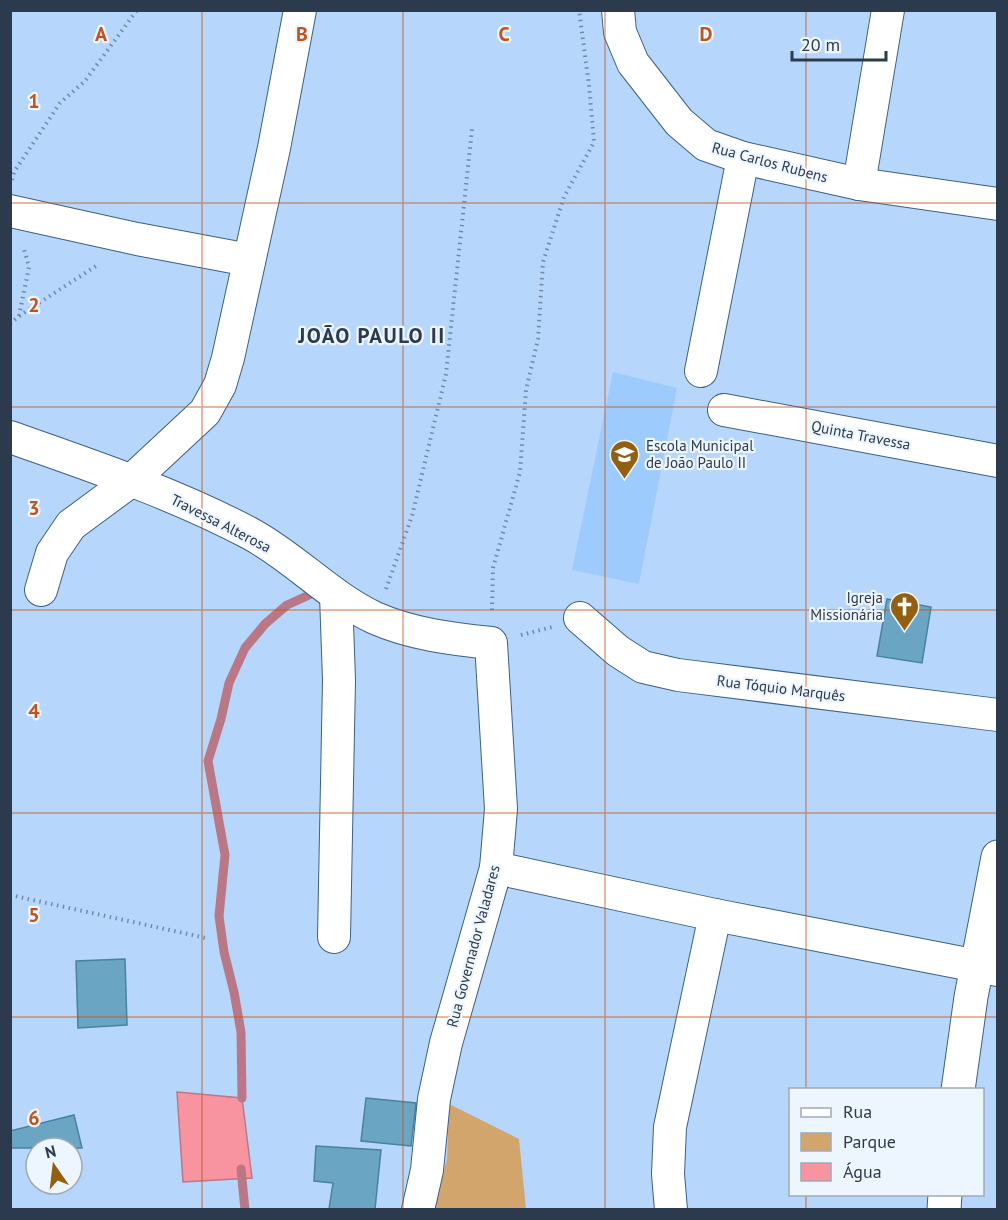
<svg xmlns="http://www.w3.org/2000/svg" width="1008" height="1220" font-family="'PT Sans',sans-serif">
  <style>
    .built { fill: #9ecbfd }
    .green { fill: #d2a56c }
    .water { fill: #f893a0; stroke: #ba7887; stroke-width: 1.5 }
    .lines { fill: none; stroke-linecap: round; stroke-linejoin: round }
    .stream { stroke: #ba7887; stroke-width: 9 }
    .building { fill: #6aa5c3; stroke: #48829f; stroke-width: 1.5 }
    .minor-casing { stroke: #3c6087; stroke-width: 34 }
    .tertiary-casing { stroke: #3c6087; stroke-width: 35 }
    .path { stroke: #738aa6; stroke-width: 4; stroke-dasharray: 1.5 4.5; stroke-linecap: butt }
    .minor { stroke: #fff; stroke-width: 32 }
    .tertiary { stroke: #fff; stroke-width: 33 }
    .grid { fill: none; stroke: #c25319; stroke-width: 1.5; stroke-opacity: 0.55 }
    .labels { text-anchor: middle; dominant-baseline: central; stroke-width: 4.5; stroke-linejoin: round; paint-order: stroke }
    .street-label { font-size: 15px; fill: #2b3a4c; stroke: #edf5fe }
    .poi-label { font-size: 15px; fill: #2b3a4c; stroke: #edf5fe; text-anchor: start }
    .district-label { font-size: 21px; font-weight: bold; letter-spacing: 1.5px; fill: #2b3a4c; stroke: #edf5fe }
    .grid-label { font-size: 20px; text-anchor: middle; font-weight: bold; fill: #c25319; stroke: #edf5fe; stroke-width: 4.5; stroke-linejoin: round; paint-order: stroke }
  </style>
  <rect width="100%" height="100%" fill="#b7d6fb"/>
  <!-- built -->
  <path class="built" d="M613 372 677 388 639 584 572 570Z"/>
  <!-- green -->
  <path class="green" d="M449 1104 519 1139 526 1209 434 1210 447 1159Z"/>
  <!-- water -->
  <path class="water" d="M177 1092 242 1098 252 1178 183 1182Z"/>
  <g class="lines">
    <!-- stream -->
    <g class="stream">
      <path d="M242 1098 241 1032 234 992 224 952 219 916 225 855 208 761 221 719 229 683 245 648 265 624 287 605 318 591"/>
      <path d="M241 1169 245 1210"/>
    </g>
  </g>
  <!-- building -->
  <g class="building">
    <path d="M887 599 931 607 922 663 877 656Z"/>
    <path d="M125 959 127 1025 78 1028 76 961Z"/>
    <path d="M366 1098 416 1103 411 1146 361 1141Z"/>
    <path d="M74 1115 82 1148H10V1131Z"/>
    <path d="M316 1146 381 1150 375 1209H329L333 1183 314 1181Z"/>
  </g>
  <g class="lines">
    <defs>
      <g id="minor">
        <path d="M618 10 620 32 633 63 679 122 706 145 743 158 859 184 998 204"/>
        <path d="M859 184 888 10"/>
        <path d="M10 211 137 239 249 260"/>
        <path d="M701 371 743 158"/>
        <path d="M724 410 998 461"/>
        <path d="M10 437C92 466 174 493 251 534 295 558 330 597 375 618 411 634 452 639 491 643L501 809 496 868 446 1043 434 1099 427 1170 418 1210"/>
        <path d="M41 590 52 553 71 525 132 480 205 412 220 385 228 358 274 148 300 10"/>
        <path d="M580 618 618 651 643 667 678 675 998 715"/>
        <path d="M496 868 715 915 998 970"/>
        <path d="M334 937 339 680 336 595"/>
        <path d="M671 1210 668 1174 670 1127 715 915"/>
      </g>
      <g id="tertiary">
        <path d="M958 1090 971 997 998 857"/>
        <path d="M944 1210 945 1194"/>
      </g>
    </defs>
    <!-- minor casing -->
    <use href="#minor" class="minor-casing"/>
    <!-- tertiary casing -->
    <use href="#tertiary" class="tertiary-casing"/>
    <!-- path -->
    <g class="path">
      <path d="M12 180 14 172 60 103 85 81 137 10"/>
      <path d="M19 316 99 264"/>
      <path d="M10 324 19 316 29 267 23 246"/>
      <path d="M386 589 412 516 446 374 472 129"/>
      <path d="M492 610 493 568 520 472 526 390 538 339 543 262 564 197 594 142 589 85 579 10"/>
      <path d="M521 635 552 627"/>
      <path d="M10 895 206 938"/>
    </g>
    <!-- minor -->
    <use href="#minor" class="minor"/>
    <!-- tertiary -->
    <use href="#tertiary" class="tertiary"/>
  </g>
  <!-- grid -->
  <path class="grid" d="M202 10V1210M403 10V1210M605 10V1210M806 10V1090M10 203H998M10 407H998M10 610H998M10 813H998M10 1017H998M806 1194V1210"/>
  <!-- icons -->
  <defs>
    <symbol id="school-pin" viewBox="-11 -11 22 30"><path d="M0 17L-7.5 6A9.5 9.5 0 1 1 7.5 6Z" fill="#926010" stroke="#edf5fe"/><path d="M0-5L7-2L0 1L-7-2ZM-4 1L0 2.5L4 1V4Q0 6-4 4Z" fill="#fff"/></symbol>
    <symbol id="church-pin" viewBox="-11 -11 22 30"><path d="M0 17L-7.5 6A9.5 9.5 0 1 1 7.5 6Z" fill="#926010" stroke="#edf5fe"/><path d="M-1.2-6h2.4v3.5h3.3v2.4h-3.3V6h-2.4V-.1h-3.3v-2.4h3.3Z" fill="#fff"/></symbol>
  </defs>
  <g fill-rule="evenodd">
    <use href="#school-pin" x="608" y="438" width="33" height="45"/>
    <use href="#church-pin" x="888" y="590" width="33" height="45"/>
  </g>
  <g class="labels">
    <!-- street labels -->
    <g class="street-label">
      <text transform="translate(770 162) rotate(15)">Rua Carlos Rubens</text>
      <text transform="translate(861 435) rotate(11)">Quinta Travessa</text>
      <text transform="translate(221 523) rotate(27)">Travessa Alterosa</text>
      <text transform="translate(781 688) rotate(7)">Rua Tóquio Marquês</text>
      <text transform="translate(473 946) rotate(-75)">Rua Governador Valadares</text>
    </g>
    <!-- poi labels -->
    <g class="poi-label">
      <text x="646" y="445">Escola Municipal<tspan x="646" dy="17">de João Paulo II</tspan></text>
      <text x="883" y="597" text-anchor="end">Igreja<tspan x="883" dy="17">Missionária</tspan></text>
    </g>
    <!-- district labels -->
    <g class="district-label">
      <text x="372" y="335">JOÃO PAULO II</text>
    </g>
  </g>
  <g class="grid-label">
    <text x="101" y="41">A</text>
    <text x="302" y="41">B</text>
    <text x="504" y="41">C</text>
    <text x="706" y="41">D</text>
    <text x="34" y="108">1</text>
    <text x="34" y="312">2</text>
    <text x="34" y="515">3</text>
    <text x="34" y="718">4</text>
    <text x="34" y="922">5</text>
    <text x="34" y="1125">6</text>
  </g>
  <!-- border -->
  <rect width="1008" height="1220" fill="none" stroke="#2b3a4c" stroke-width="24"/>
  <!-- legend -->
  <rect x="789" y="1088" width="195" height="108" fill="#edf5fe" stroke="#9faab7" stroke-width="1.5"/>
  <rect x="801" y="1108" width="30" height="9" fill="#ffffff" stroke="#9faab7" stroke-width="1.5"/>
  <text x="843" y="1118" font-size="18" fill="#2b3a4c">Rua</text>
  <rect x="801" y="1133" width="30" height="18" fill="#d2a56c" stroke="#9faab7" stroke-width="1.5"/>
  <text x="843" y="1148" font-size="18" fill="#2b3a4c">Parque</text>
  <rect x="801" y="1163" width="30" height="18" fill="#f893a0" stroke="#9faab7" stroke-width="1.5"/>
  <text x="843" y="1178" font-size="18" fill="#2b3a4c">Água</text>
  <!-- north arrow -->
  <g transform="translate(54 1166) rotate(346)"><circle r="28" fill="#edf5fe" stroke="#9faab7" stroke-width="1.5"/>
  <path d="M0-4.5L10 22L0 15L-10 22Z" fill="#926010"/>
  <text y="-9" font-size="16" font-weight="bold" text-anchor="middle" fill="#2b3a4c">N</text>
  </g>
  <!-- scale -->
  <path d="M792 51v9h94v-9" fill="none" stroke="#2b3a4c" stroke-width="3"/>
  <text x="801" y="51" font-size="18" fill="#2b3a4c" stroke="#edf5fe" stroke-width="4.5" paint-order="stroke">20 m</text>
</svg>
